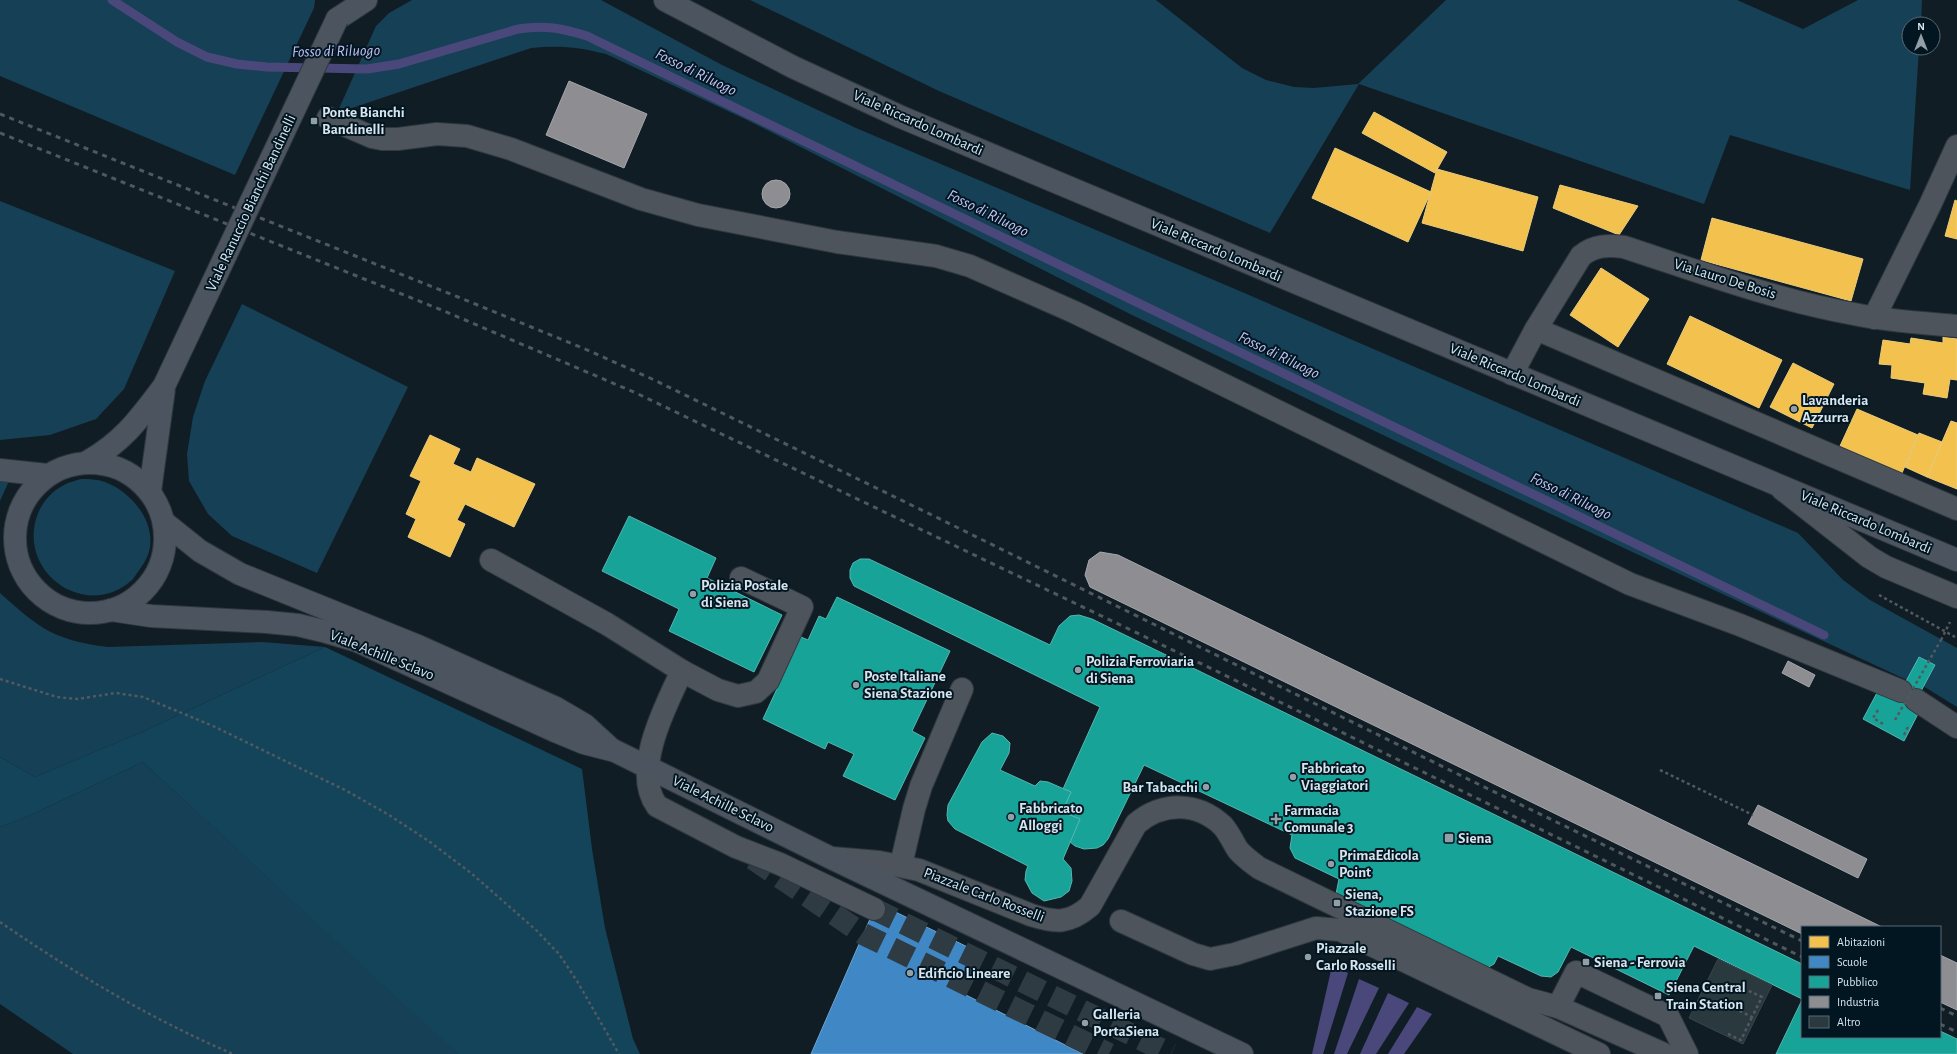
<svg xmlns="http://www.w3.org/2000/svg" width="1957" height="1054" font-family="'Alegreya Sans',sans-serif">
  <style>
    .green { fill: #164055 }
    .forest { fill: #13445a }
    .water { fill: #4a487a }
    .homes { fill: #f2c14e; stroke: #eacc7e }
    .schools { fill: #3f88c5; stroke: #6da4d1 }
    .public { fill: #17a398; stroke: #51b7b2 }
    .industry { fill: #8d8d92; stroke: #a4a7ae }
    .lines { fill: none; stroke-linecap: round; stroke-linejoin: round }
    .stream { stroke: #4a487a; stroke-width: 9 }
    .building { fill: #29393e; stroke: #374448 }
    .minor-tunnel { stroke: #2f3b42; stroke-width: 22; stroke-dasharray: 22 11; stroke-linecap: butt }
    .minor-casing { stroke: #2f383f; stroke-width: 24 }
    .major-casing { stroke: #2f383f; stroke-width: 24 }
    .path { stroke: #525960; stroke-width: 2.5; stroke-dasharray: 3 3; stroke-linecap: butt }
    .minor { stroke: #4d545b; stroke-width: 22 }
    .major { stroke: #4c555f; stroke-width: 22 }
    .rail { stroke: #50585f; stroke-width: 3; stroke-dasharray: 5 5; stroke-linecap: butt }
    .major-bridge-casing { stroke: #2f383f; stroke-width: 24; stroke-linecap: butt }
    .path-bridge { stroke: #525960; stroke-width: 2.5; stroke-dasharray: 3 3; stroke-linecap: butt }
    .major-bridge { stroke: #4c555f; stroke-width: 22 }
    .poi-dot { fill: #929fa7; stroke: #021622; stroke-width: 1.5 }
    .labels { text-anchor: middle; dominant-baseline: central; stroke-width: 4; stroke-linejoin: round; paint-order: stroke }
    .poi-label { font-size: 15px; font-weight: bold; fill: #d8e5ee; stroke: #021622; text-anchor: start }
    .street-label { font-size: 15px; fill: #d8e5ee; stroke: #021622 }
    .water-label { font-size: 16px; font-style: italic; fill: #c3c2f4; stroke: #021622 }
  </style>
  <rect width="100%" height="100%" fill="#111d24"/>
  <!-- green -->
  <g class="green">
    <path d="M0 0H315L314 8 235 175 0 76Z"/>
    <path d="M412 0H601L722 65 856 128 1242 292 1798 533 1843 580 1870 600 1957 648V707L1923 686 1935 665 1920 657 1907 680 1450 467 1132 315 747 120 606 54C579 47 559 45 531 48L337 113 376 26 389 13Z"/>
    <path d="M750 0H1156L1242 68 1266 80 1294 87 1314 88 1358 84 1446 0H1737L1803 29 1858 0H1922L1921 24H1909V48H1919L1910 190 1730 135 1704 204 1359 84 1270 233 939 91Z"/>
    <path d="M0 201 175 271 124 389 96 419 50 435 0 440Z"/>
    <path d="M242 304 408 387 317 573 232 536 208 514 189 481 187 454 193 417 205 381Z"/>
    <path d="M81 479C89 479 97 479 105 482 137 494 165 534 142 566 139 570 136 575 133 579 89 621 20 576 36 519 40 505 50 492 64 485 69 482 75 481 81 479Z"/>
    <path d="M0 481H9L0 501Z"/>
    <path d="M0 593C40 629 54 640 108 647L262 642 325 647 140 733 35 777 0 757Z"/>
    <path d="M143 762 439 1035 458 1054H73L0 1004V827L22 819Z"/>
  </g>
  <!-- forest -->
  <path class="forest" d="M325 647 582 769 592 849 605 928 633 1039 640 1054H458L143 762 22 819 0 827V757L35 777 140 733Z"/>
  <!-- water -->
  <g class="water">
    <path d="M1332 966 1348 973 1323 1054H1312Z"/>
    <path d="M1359 979 1379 988 1347 1054H1334Z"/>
    <path d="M1388 993 1409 1003 1376 1054H1360Z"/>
    <path d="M1417 1007 1432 1014 1404 1054H1388Z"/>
  </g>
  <!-- homes -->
  <g class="homes">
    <path d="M1374 112 1447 152 1435 173 1362 133Z"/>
    <path d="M1335 148 1431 192 1408 242 1312 198Z"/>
    <path d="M1437 169 1538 197 1523 251 1422 223Z"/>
    <path d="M1560 185 1638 206 1619 235 1553 208Z"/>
    <path d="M1955 200 1957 201V239L1945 236Z"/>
    <path d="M1712 218 1863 259 1851 301 1701 260Z"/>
    <path d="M1601 268 1649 299 1618 347 1570 315Z"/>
    <path d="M1690 316 1782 360 1759 408 1667 364Z"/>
    <path d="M1943 337 1957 339V380L1950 379 1947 398 1923 394 1925 383 1891 378 1892 365 1879 364 1883 340 1910 344 1911 338 1943 343Z"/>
    <path d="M1793 363 1834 384 1812 428 1770 407Z"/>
    <path d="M1857 409 1918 435 1902 473 1840 446Z"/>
    <path d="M1951 421 1957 423V489L1927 477Z"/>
    <path d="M1919 433 1942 442 1927 477 1905 467Z"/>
    <path d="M430 435 460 449 453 464 471 472 477 458 535 484 514 527 465 504 457 520 465 524 450 557 408 537 416 519 406 514 421 481 410 476Z"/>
  </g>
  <!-- schools -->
  <path class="schools" d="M877 903 982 954 964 994 1083 1054H811Z"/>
  <!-- public -->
  <g class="public">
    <path d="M629 516 716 558 707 578 782 615 754 672 669 631 679 609 602 571Z"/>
    <path d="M860 559H869L1050 645 1059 626 1070 616 1079 615 1092 619 1802 964V999L1694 946 1669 995 1571 947 1558 972 1551 977 1541 976 1498 956 1494 964 1485 969 1336 894 1339 879 1295 858 1290 848 1292 835 1144 765 1108 839 1103 845 1097 848 1084 849 1075 846 1070 842 1080 819 1062 812 1071 792 1063 789 1100 707 854 586 850 578V570L853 563Z"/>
    <path d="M837 597 950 651 912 731 925 738 895 800 843 776 854 754 828 742 825 749 763 719 801 637 808 640 819 616 826 619Z"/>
    <path d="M1919 657 1935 665 1913 706 1920 710 1904 741 1863 719 1879 689 1897 698Z"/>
    <path d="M992 733 1003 736 1010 743 1009 753 1000 770 1035 786 1040 781 1048 782 1071 792 1062 812 1080 819 1063 859 1071 868 1072 881 1069 891 1061 897 1044 901 1032 893 1025 880 1026 871 1028 866 955 829 948 821 947 815 948 805 982 742Z"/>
    <path d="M1802 1000V1037H1940V1031L1957 1039V1054H1776Z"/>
  </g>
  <!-- industry -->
  <g class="industry">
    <path d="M569 81 647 114 624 168 546 135Z"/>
    <circle cx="776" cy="194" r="14"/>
    <path d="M1100 552 1118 555 1882 927H1802V934L1090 587 1085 575 1089 560Z"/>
    <path d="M1788 661 1815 675 1809 687 1782 673Z"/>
    <path d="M1758 805 1867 859 1858 878 1748 824Z"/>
    <path d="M1940 955 1957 963V1010L1940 1002Z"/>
  </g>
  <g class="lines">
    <!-- stream -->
    <path class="stream" d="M112 0 177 42 207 57 237 64 267 67 367 69 399 64 518 29C545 25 561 28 587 36L1824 635"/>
  </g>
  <!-- building -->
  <path class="building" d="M1718 959 1772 985 1743 1044 1689 1018Z"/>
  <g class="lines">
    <!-- minor-tunnel -->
    <g class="minor-tunnel">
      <path d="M753 859 863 934 1109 1054"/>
      <path d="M874 909 1171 1054"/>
    </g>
    <defs>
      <g id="minor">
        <path d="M328 118 372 137 382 139H398L437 134 467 136 511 149 641 199 698 215 837 242 936 256 970 266 1074 312 1167 357 1630 584 1740 625 1901 691"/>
        <path d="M1874 318 1930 205 1957 146"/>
        <path d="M1536 329 1957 509"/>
        <path d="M1512 374 1536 329 1581 256C1594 245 1608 245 1624 247 1700 272 1776 300 1854 314 1888 321 1923 323 1957 326"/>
        <path d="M1782 489 1869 557 1886 567 1957 597"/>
        <path d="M491 560 607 624 682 671 718 690 738 696 756 692 768 681 802 607 741 578"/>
        <path d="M682 671C666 705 631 771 657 806L736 847 780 864 874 909"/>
        <path d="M1916 700 1957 727"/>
        <path d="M832 858 879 862 919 870 1031 915C1056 923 1069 924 1090 906L1136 824C1162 802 1197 801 1223 826 1229 833 1233 842 1238 850 1244 857 1251 862 1259 868L1528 999 1558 1007 1664 1054"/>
        <path d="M901 865 914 809 921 786 962 689"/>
        <path d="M1121 921 1193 954 1210 959 1235 954 1316 928 1340 930 1599 1054"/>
        <path d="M1558 1007 1576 972 1668 1016 1687 1054"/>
      </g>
      <g id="major">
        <path d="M665 0 793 67 901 117 1957 560"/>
        <path d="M337 19 366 0"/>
        <path d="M87 462C123 442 140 418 164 386"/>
        <circle cx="90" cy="538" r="75"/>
        <path d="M0 470 47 475"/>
        <path d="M150 491 164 389"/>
        <path d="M165 523 200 551 240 574 418 646 556 708 585 725 609 747"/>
        <path d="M111 610 151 616 267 622 298 625 323 631 357 641 555 731 584 743 615 751 831 858 1242 1054"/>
      </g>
    </defs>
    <!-- minor casing -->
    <use href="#minor" class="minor-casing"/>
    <!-- major casing -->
    <use href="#major" class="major-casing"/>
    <!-- path -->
    <g class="path">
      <path d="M1879 595 1957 638"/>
      <path d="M1941 640 1950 622"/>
      <path d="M0 679 57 697 77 699 116 693 143 697 213 726 347 791 389 815 430 842 471 873 536 930 559 954 577 981 619 1054"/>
      <path d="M1878 710 1873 718 1885 725"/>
      <path d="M1904 735 1908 727"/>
      <path d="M1660 770 1753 815"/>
      <path d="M0 922C74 973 151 1019 233 1054"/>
      <path d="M1718 1000 1752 1017 1762 997 1749 991"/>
      <path d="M1728 1034 1741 1040 1752 1017"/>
    </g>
    <!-- minor -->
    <use href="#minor" class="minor"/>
    <!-- major -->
    <use href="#major" class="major"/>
    <!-- rail -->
    <g class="rail">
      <path d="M0 114 458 297 585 349 650 378 936 517 1476 783 1802 941"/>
      <path d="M0 133 444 311 636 393 1206 666 1802 957"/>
      <path d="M1940 1008 1957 1016"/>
      <path d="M1940 1024 1957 1032"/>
    </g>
    <defs>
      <path id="major-bridge" d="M164 386 337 19"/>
    </defs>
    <!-- major-bridge casing -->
    <use href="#major-bridge" class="major-bridge-casing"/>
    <!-- path-bridge -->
    <path class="path-bridge" d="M1895 720 1941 640"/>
    <!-- major-bridge -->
    <use href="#major-bridge" class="major-bridge"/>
  </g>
  <!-- markers -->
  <g class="poi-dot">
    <rect x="310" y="117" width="8" height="8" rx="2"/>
    <circle cx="1794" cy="409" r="4"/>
    <circle cx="693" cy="594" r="4"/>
    <circle cx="1078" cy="670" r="4"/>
    <circle cx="856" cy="685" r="4"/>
    <circle cx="1293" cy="777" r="4"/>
    <circle cx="1206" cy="787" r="4"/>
    <circle cx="1011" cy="817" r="4"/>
    <path d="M1274 813h4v4h4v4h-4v4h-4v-4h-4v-4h4z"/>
    <rect x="1444" y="833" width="10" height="10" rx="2"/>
    <circle cx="1331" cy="864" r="4"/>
    <rect x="1333" y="899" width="8" height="8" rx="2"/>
    <circle cx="1308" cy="957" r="4"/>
    <rect x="1582" y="958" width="8" height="8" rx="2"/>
    <circle cx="910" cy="973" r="4"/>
    <rect x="1654" y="992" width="8" height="8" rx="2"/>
    <circle cx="1085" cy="1023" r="4"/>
  </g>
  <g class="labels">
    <!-- poi labels -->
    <g class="poi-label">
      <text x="322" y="112">Ponte Bianchi<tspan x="322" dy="17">Bandinelli</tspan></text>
      <text x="1802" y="400">Lavanderia<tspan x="1802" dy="17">Azzurra</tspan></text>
      <text x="701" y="585">Polizia Postale<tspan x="701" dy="17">di Siena</tspan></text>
      <text x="1086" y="661">Polizia Ferroviaria<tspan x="1086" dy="17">di Siena</tspan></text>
      <text x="864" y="676">Poste Italiane<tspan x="864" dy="17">Siena Stazione</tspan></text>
      <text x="1301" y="768">Fabbricato<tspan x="1301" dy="17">Viaggiatori</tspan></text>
      <text x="1198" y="787" text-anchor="end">Bar Tabacchi</text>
      <text x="1019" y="808">Fabbricato<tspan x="1019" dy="17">Alloggi</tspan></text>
      <text x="1284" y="810">Farmacia<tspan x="1284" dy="17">Comunale 3</tspan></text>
      <text x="1458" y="838">Siena</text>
      <text x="1339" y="855">PrimaEdicola<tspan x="1339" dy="17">Point</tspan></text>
      <text x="1345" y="894">Siena,<tspan x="1345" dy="17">Stazione FS</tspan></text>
      <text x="1316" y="948">Piazzale<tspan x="1316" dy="17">Carlo Rosselli</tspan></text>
      <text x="1594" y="962">Siena - Ferrovia</text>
      <text x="918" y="973">Edificio Lineare</text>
      <text x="1666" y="987">Siena Central<tspan x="1666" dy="17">Train Station</tspan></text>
      <text x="1093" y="1014">Galleria<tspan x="1093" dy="17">PortaSiena</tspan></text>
    </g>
    <!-- street labels -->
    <g class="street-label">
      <text transform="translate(918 123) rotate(24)">Viale Riccardo Lombardi</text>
      <text transform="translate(251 203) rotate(-65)">Viale Ranuccio Bianchi Bandinelli</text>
      <text transform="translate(1216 250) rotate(23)">Viale Riccardo Lombardi</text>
      <text transform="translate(1725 279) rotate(17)">Via Lauro De Bosis</text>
      <text transform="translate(1515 375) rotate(23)">Viale Riccardo Lombardi</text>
      <text transform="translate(1866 522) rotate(23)">Viale Riccardo Lombardi</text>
      <text transform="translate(382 655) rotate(22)">Viale Achille Sclavo</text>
      <text transform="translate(723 804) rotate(26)">Viale Achille Sclavo</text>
      <text transform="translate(984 895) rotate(21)">Piazzale Carlo Rosselli</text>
    </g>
    <!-- water labels -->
    <g class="water-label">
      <text transform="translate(336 51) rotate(-1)">Fosso di Riluogo</text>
      <text transform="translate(696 72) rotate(26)">Fosso di Riluogo</text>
      <text transform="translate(988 213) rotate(26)">Fosso di Riluogo</text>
      <text transform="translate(1279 355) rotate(26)">Fosso di Riluogo</text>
      <text transform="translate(1571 496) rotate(26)">Fosso di Riluogo</text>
    </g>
  </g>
  <!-- legend -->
  <rect x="1801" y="926" width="140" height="112" fill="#021622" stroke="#586974"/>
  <rect x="1809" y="936" width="20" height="12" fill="#f2c14e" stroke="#586974"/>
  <text x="1837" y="946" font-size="12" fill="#d8e5ee">Abitazioni</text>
  <rect x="1809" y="956" width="20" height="12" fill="#3f88c5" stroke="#586974"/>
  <text x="1837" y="966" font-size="12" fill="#d8e5ee">Scuole</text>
  <rect x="1809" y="976" width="20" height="12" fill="#17a398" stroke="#586974"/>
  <text x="1837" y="986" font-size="12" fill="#d8e5ee">Pubblico</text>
  <rect x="1809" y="996" width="20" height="12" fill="#8d8d92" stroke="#586974"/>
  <text x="1837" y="1006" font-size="12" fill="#d8e5ee">Industria</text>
  <rect x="1809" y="1016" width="20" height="12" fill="#29393e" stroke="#586974"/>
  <text x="1837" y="1026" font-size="12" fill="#d8e5ee">Altro</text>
  <!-- north arrow -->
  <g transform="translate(1921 36)"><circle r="19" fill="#021622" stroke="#586974"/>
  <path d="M0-3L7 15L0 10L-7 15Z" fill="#929fa7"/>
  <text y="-6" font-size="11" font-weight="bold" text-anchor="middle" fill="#d8e5ee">N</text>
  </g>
</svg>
